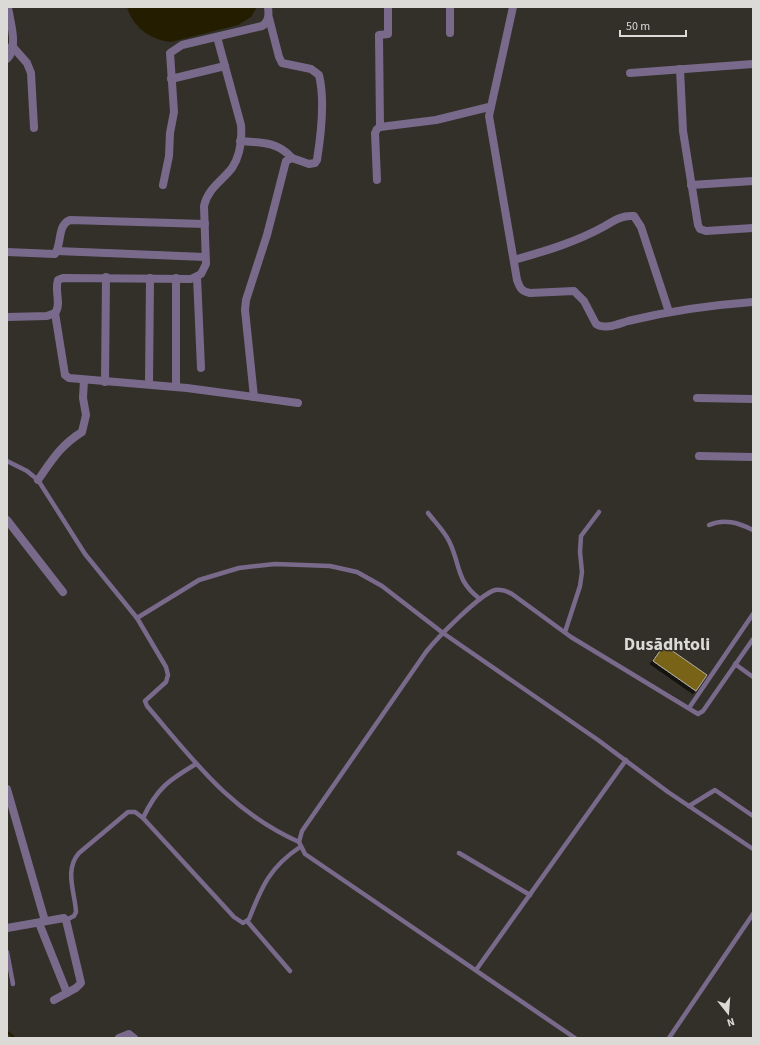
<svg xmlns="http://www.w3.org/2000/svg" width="760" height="1045" font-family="'Source Sans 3',sans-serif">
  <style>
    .water { fill: #251d00 }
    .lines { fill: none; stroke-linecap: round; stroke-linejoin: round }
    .stream { stroke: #251d00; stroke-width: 2.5 }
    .building { fill: #786412; stroke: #b3b0a7; filter: url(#shadow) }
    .service { stroke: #796a8c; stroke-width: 4.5 }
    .minor { stroke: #796a8c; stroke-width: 8 }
    .labels { text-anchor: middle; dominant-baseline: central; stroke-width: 3; stroke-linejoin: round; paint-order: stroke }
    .district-label { font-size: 18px; font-weight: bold; fill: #dbdad6; stroke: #323029 }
  </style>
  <defs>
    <filter id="shadow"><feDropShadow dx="-3" dy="3" stdDeviation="0" flood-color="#0009"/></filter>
  </defs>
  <rect width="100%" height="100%" fill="#323029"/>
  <!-- water -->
  <path class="water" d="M127 7H257L251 17 238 25 171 42C150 40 133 27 127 7Z"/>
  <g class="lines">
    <!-- stream -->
    <path class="stream" d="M7 1032 13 1036V1038"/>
  </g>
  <!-- building -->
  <path class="building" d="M664 645 707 675 696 691 653 661Z"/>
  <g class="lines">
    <!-- service -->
    <g class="service">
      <path d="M7 461 27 471 38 480 85 554 137 618 166 667 168 675 166 682 145 701 147 706C194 761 231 812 299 842"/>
      <path d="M428 513C435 522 444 531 449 541 461 565 455 580 480 599"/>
      <path d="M709 525C724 518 739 523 753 530"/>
      <path d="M137 618 199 580 239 568 275 564 330 566 357 572 382 586 443 633 598 740 668 792 753 849"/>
      <path d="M565 632 580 586 582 572 580 552 581 536 599 512"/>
      <path d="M735 664 753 677"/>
      <path d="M689 708 753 614"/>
      <path d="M689 806 715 790 753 816"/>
      <path d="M143 818C157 788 169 780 196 764"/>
      <path d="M459 853 530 895"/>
      <path d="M66 920 74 916 76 912C75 892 64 870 79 853L128 812H135L143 818 234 917 243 923 249 919C262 886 270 867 300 847"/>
      <path d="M247 921 290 971"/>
      <path d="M7 952 13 984"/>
      <path d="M476 970 626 760"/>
      <path d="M575 1038 305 854 299 842 302 831 426 652C437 638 479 595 495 590 501 589 507 591 512 594L571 637 698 714 703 711 753 639"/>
      <path d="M669 1038 753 914"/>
    </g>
    <!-- minor -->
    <g class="minor">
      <path d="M513 7 489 116 517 280C520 288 521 291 530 293L574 291 584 301 596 324C605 330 618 324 628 321 669 311 711 305 753 302"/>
      <path d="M450 33V7"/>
      <path d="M12 46 27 63 31 73 34 128"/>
      <path d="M7 59C19 47 10 22 8 7"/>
      <path d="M680 69 683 131 698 225 700 229 706 231 753 228"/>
      <path d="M630 73 753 64"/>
      <path d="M171 79 225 66"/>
      <path d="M380 127 379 35 388 34V7"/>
      <path d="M240 141C261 143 277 141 292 158"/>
      <path d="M377 180 375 133 377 129 380 127 436 120 489 107"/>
      <path d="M163 185 169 156 170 133 174 112 170 53 182 45 262 26C269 22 269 15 268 7"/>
      <path d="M691 185 753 181"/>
      <path d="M57 251 205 257"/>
      <path d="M7 252 55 254C62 244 57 225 70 220L205 224"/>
      <path d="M514 260C546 251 576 242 605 226 615 220 622 215 634 216L641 227 669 312"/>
      <path d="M197 277 201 368"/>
      <path d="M176 278V387"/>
      <path d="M55 313 65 375 69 378 187 388 298 403"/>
      <path d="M7 317 47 316 55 313C62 304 54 291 58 280L63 278 191 279 201 274 206 264 204 206C208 188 222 181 232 168 240 156 242 139 241 125L217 37"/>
      <path d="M105 382 106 277"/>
      <path d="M149 384 150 278"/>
      <path d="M254 397 245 310 246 300 267 235 286 161 292 158 309 164 315 163 317 160C321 135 325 99 319 75L311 69 282 63 279 57 269 18"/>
      <path d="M697 398 753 399"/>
      <path d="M699 456 753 457"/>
      <path d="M38 480C52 460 61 445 82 432L86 415 83 398 84 380"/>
      <path d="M7 520 63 592"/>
      <path d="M7 789 45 921"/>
      <path d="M39 923 67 993"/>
      <path d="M7 928 64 918 66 920 81 983 76 988 54 1000"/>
      <path d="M119 1038 129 1034 134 1038"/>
    </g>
  </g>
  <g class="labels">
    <!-- district labels -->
    <g class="district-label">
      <text x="667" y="644">Dusādhtoli</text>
    </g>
  </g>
  <!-- border -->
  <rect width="760" height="1045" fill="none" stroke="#dbdad6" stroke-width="16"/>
  <!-- north arrow -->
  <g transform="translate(728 1013) rotate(163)" stroke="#323029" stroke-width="3" paint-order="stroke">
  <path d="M0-3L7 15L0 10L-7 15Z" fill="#dbdad6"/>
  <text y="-6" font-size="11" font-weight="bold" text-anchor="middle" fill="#dbdad6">N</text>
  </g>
  <!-- scale -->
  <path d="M620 30v6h66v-6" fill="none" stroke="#dbdad6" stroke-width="2"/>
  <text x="626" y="30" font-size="12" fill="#dbdad6" stroke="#323029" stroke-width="3" paint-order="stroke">50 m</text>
</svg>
